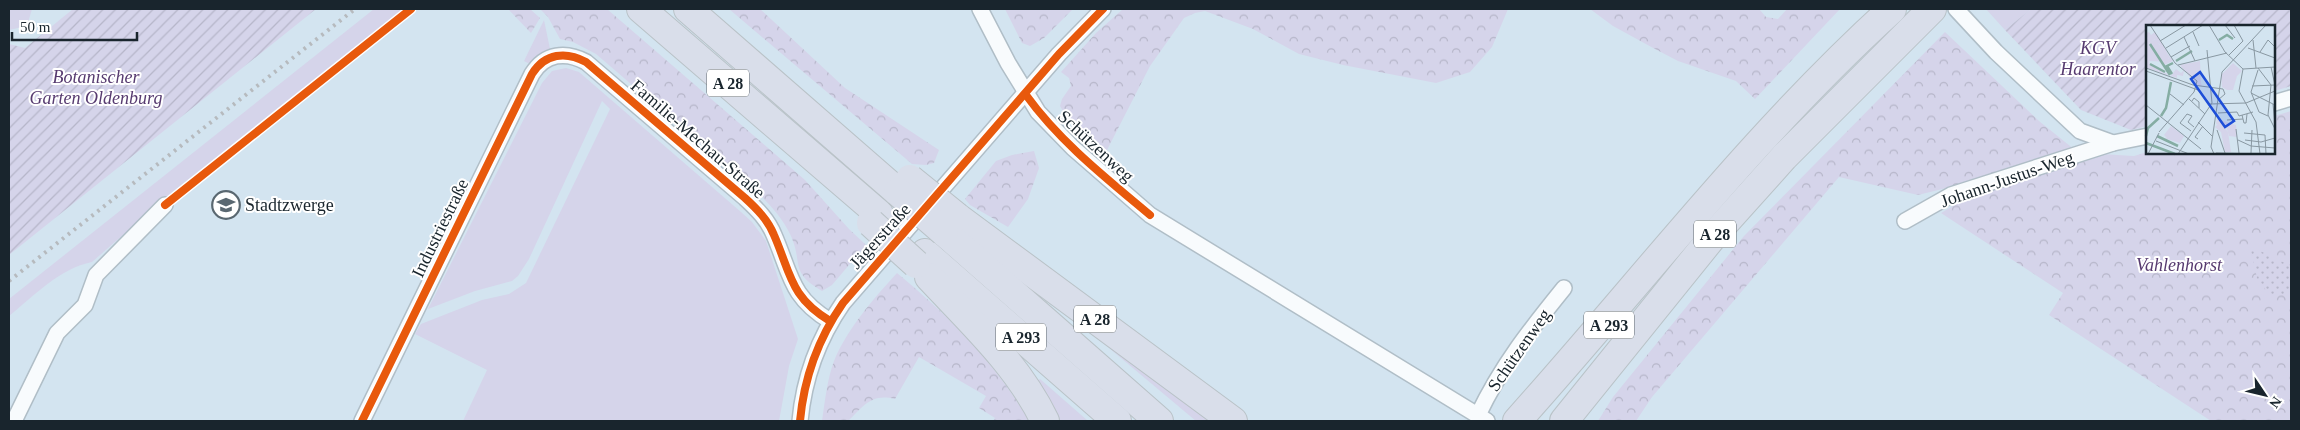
<svg xmlns="http://www.w3.org/2000/svg" width="2300" height="430" font-family="Georgia,serif">
  <style>
    .grass { fill: #d5d4ea }
    .forest { fill: url(#forest-crowns) }
    .park { fill: url(#park-dots) }
    .garden { fill: url(#garden-furrows) }
    .lines { fill: none; stroke-linecap: round; stroke-linejoin: round }
    .street-casing { stroke: #b0bec7; stroke-width: 18 }
    .highway-casing { stroke: #b9c2c7; stroke-width: 30 }
    .street { stroke: #f8fbfd; stroke-width: 15 }
    .highway { stroke: #d9deea; stroke-width: 28 }
    .rail { stroke: #b6babe; stroke-width: 4; stroke-dasharray: 2.5 5; stroke-linecap: butt }
    .highway-bridge-casing { stroke: #b9c2c7; stroke-width: 30; stroke-linecap: butt }
    .highway-bridge { stroke: #d9deea; stroke-width: 28 }
    .cycleway-casing { stroke: #fff; stroke-width: 11 }
    .cycleway { stroke: #e8590c; stroke-width: 8 }
    .labels { text-anchor: middle; dominant-baseline: central; stroke-width: 4; stroke-linejoin: round; paint-order: stroke }
    .shield { fill: #fff; stroke: #5e666c; stroke-width: 1 }
    .shield-label { font-size: 16px; font-weight: bold; fill: #19252d }
    .park-label { font-size: 18px; font-style: italic; fill: #573b70; stroke: #fff }
    .street-label { font-size: 18px; fill: #19252d; stroke: #fff }
    .poi-label { font-size: 18px; fill: #19252d; stroke: #fff; text-anchor: start }
    .inset-river { fill: none; stroke: #85ada3; stroke-width: 2.5 }
    .inset-road { fill: none; stroke: #8998a2; stroke-width: 1 }
    .view { fill: #1d4ed8; fill-opacity: 0.15; stroke: #1d4ed8; stroke-width: 2.5 }
    .inset-edge { fill: none; stroke: #19252d; stroke-width: 2.5 }
  </style>
  <defs>
    <pattern id="forest-crowns" width="20" height="18" patternUnits="userSpaceOnUse" patternTransform="scale(1.25)"><rect width="20" height="18" fill="#d5d4ea"/><path d="M2 6a3 3 0 1 1 6 0M12 15a3 3 0 1 1 6 0" fill="none" stroke="#b6b6c9"/></pattern>
    <pattern id="park-dots" width="8" height="8" patternUnits="userSpaceOnUse" patternTransform="scale(1.25)"><rect width="8" height="8" fill="#d5d4ea"/><path d="M2 2h.1M6 6h.1" fill="none" stroke="#b6b6c9" stroke-width="1.8" stroke-linecap="round"/></pattern>
    <pattern id="garden-furrows" width="10" height="10" patternUnits="userSpaceOnUse" patternTransform="scale(1.25)"><rect width="10" height="10" fill="#d5d4ea"/><path d="M-1 1l2-2M0 10L10 0M9 11l2-2" fill="none" stroke="#b6b6c9"/></pattern>
  </defs>
  <rect width="100%" height="100%" fill="#d3e4f0"/>
  <!-- grass -->
  <g class="grass">
    <path d="M9 9H32L27 26 9 30Z"/>
    <path d="M374 9H404L171 193 92 262C60 268 34 296 9 316V299Z"/>
    <path d="M1986 9H2031L2005 30Z"/>
    <path d="M544 20 550 49 530 64 524 61Z"/>
    <path d="M566 68 579 72 741 212 752 222 766 241 798 339 789 366 779 421H463L487 370 415 334 421 324 482 300 509 294 526 283 610 109 602 101 529 259 518 276 512 281 475 291 428 309 542 83 552 71Z"/>
    <path d="M1034 285 1218 421H1196Z"/>
    <path d="M1040 379 1088 421H1058L1035 383Z"/>
  </g>
  <!-- forest -->
  <g class="forest">
    <path d="M508 9H530L540 18 531 33Z"/>
    <path d="M540 9H607L805 180 849 229 866 245 832 285 822 291C788 271 804 263 790 234 783 219 771 206 759 194L596 54 573 42 560 39 548 17Z"/>
    <path d="M729 9H760L845 88 939 150 934 163 926 165 912 164Z"/>
    <path d="M1005 9H1073L1044 38 1030 46 1022 43Z"/>
    <path d="M1123 9H1508L1492 47 1470 72 1436 83 1343 65 1299 54 1253 29 1205 11 1195 13 1184 18 1150 66 1106 152 1063 111 1060 106 1062 99 1071 86 1069 78 1061 72 1096 33Z"/>
    <path d="M1590 9H1759L1766 17 1778 19 1787 9H1840L1755 99 1736 81 1678 61 1655 49 1613 26Z"/>
    <path d="M1945 32 2039 121 2075 150 1991 177 1918 195 1839 177 1652 397 1636 421H1598L1613 397 1744 236Z"/>
    <path d="M2291 111V421H2211L2049 315 2063 293 1941 213 1977 192 2101 154 2134 156 2147 152H2274V116Z"/>
    <path d="M1034 151 1039 168 1028 199 1008 227 970 205 965 199 996 161 1012 155Z"/>
    <path d="M897 273C949 316 996 363 1029 421H993L995 418 979 408 986 396 919 357 895 399C871 393 864 406 848 421H822C825 401 827 380 834 361 847 329 874 298 897 273Z"/>
  </g>
  <!-- park -->
  <path class="park" d="M2250 246 2291 266V295L2269 294 2257 278Z"/>
  <!-- garden -->
  <g class="garden">
    <path d="M73 9H316L9 255V44L25 48Z"/>
    <path d="M2031 9H2291V86L2274 91V26H2148L2147 126 2131 130 2081 110 2005 30Z"/>
  </g>
  <g class="lines">
    <defs>
      <g id="street">
        <path d="M980 9 1008 63 1038 112 1073 148 1150 215 1487 421"/>
        <path d="M1956 9 1996 52 2080 131 2113 143 2148 136"/>
        <path d="M2274 103 2291 98"/>
        <path d="M1905 221 1951 195 2113 143"/>
        <path d="M1478 415C1502 365 1530 330 1564 288"/>
        <path d="M14 421 57 333 85 305 96 275 165 205"/>
        <path d="M362 421 532 74C545 53 566 51 586 62L745 198C757 209 768 220 774 235 791 274 790 297 830 321"/>
        <path d="M800 421C804 377 818 339 843 303L1059 54 1103 9"/>
      </g>
      <g id="highway">
        <path d="M641 9 879 214"/>
        <path d="M688 9 898 192"/>
        <path d="M957 217 1233 421"/>
        <path d="M944 232 1159 421"/>
        <path d="M925 253 1117 421"/>
        <path d="M929 277C972 323 1018 365 1045 421"/>
        <path d="M1517 421C1641 283 1754 134 1892 9"/>
        <path d="M1564 421 1714 235 1784 157 1932 9"/>
      </g>
    </defs>
    <!-- street casing -->
    <use href="#street" class="street-casing"/>
    <!-- highway casing -->
    <use href="#highway" class="highway-casing"/>
    <!-- street -->
    <use href="#street" class="street"/>
    <!-- highway -->
    <use href="#highway" class="highway"/>
    <!-- rail -->
    <path class="rail" d="M9 281 355 9"/>
    <defs>
      <g id="highway-bridge">
        <path d="M910 179 957 217"/>
        <path d="M898 192 944 232"/>
        <path d="M871 223 916 264"/>
      </g>
    </defs>
    <!-- highway-bridge casing -->
    <use href="#highway-bridge" class="highway-bridge-casing"/>
    <!-- highway-bridge -->
    <use href="#highway-bridge" class="highway-bridge"/>
    <defs>
      <g id="cycleway">
        <path d="M1026 95C1060 142 1106 178 1150 215"/>
        <path d="M165 205 411 9"/>
        <path d="M362 421 532 74C545 53 566 51 586 62L745 198C757 209 768 220 774 235 791 274 790 297 830 321"/>
        <path d="M800 421C804 377 818 339 843 303L1059 54 1103 9"/>
      </g>
    </defs>
    <!-- cycleway casing -->
    <use href="#cycleway" class="cycleway-casing"/>
    <!-- cycleway -->
    <use href="#cycleway" class="cycleway"/>
  </g>
  <!-- icons -->
  <defs>
    <symbol id="school-ring" viewBox="-11 -11 22 22"><circle r="9.5" fill="#fff" stroke="#5a6871" stroke-width="1.5"/><path d="M0-5L7-2L0 1L-7-2ZM-4 1L0 2.5L4 1V4Q0 6-4 4Z" fill="#5a6871"/></symbol>
  </defs>
  <g fill-rule="evenodd">
    <use href="#school-ring" x="210" y="189" width="32" height="32"/>
  </g>
  <g class="labels">
    <!-- shield labels -->
    <g class="shield">
      <rect x="707" y="69.5" width="42" height="27" rx="4"/>
      <rect x="1694" y="220.5" width="42" height="27" rx="4"/>
      <rect x="1074" y="305.5" width="42" height="27" rx="4"/>
      <rect x="1584" y="311.5" width="50" height="27" rx="4"/>
      <rect x="996" y="323.5" width="50" height="27" rx="4"/>
    </g>
    <g class="shield-label">
      <text x="728" y="83">A 28</text>
      <text x="1715" y="234">A 28</text>
      <text x="1095" y="319">A 28</text>
      <text x="1609" y="325">A 293</text>
      <text x="1021" y="337">A 293</text>
    </g>
    <!-- park labels -->
    <g class="park-label">
      <text x="2098" y="48">KGV<tspan x="2098" dy="21">Haarentor</tspan></text>
      <text x="96" y="77">Botanischer<tspan x="96" dy="21">Garten Oldenburg</tspan></text>
      <text x="2179" y="265">Vahlenhorst</text>
    </g>
    <!-- street labels -->
    <g class="street-label">
      <text transform="translate(698 139) rotate(41)">Familie-Mechau-Straße</text>
      <text transform="translate(1096 146) rotate(43)">Schützenweg</text>
      <text transform="translate(2007 179) rotate(-19)">Johann-Justus-Weg</text>
      <text transform="translate(440 228) rotate(-64)">Industriestraße</text>
      <text transform="translate(880 236) rotate(-48)">Jägerstraße</text>
      <text transform="translate(1519 350) rotate(-55)">Schützenweg</text>
    </g>
    <!-- poi labels -->
    <g class="poi-label">
      <text x="245" y="205">Stadtzwerge</text>
    </g>
  </g>
  <!-- overview -->
  <g transform="translate(2146 25)">
    <rect width="129" height="129" fill="#d3e4f0"/>
    <path d="M0 10 5 21 4 17 10 14 14 21 7 24 13 32 11 28 19 23 23 32 22 37 3 36 4 39 25 51 30 44 35 48 38 45 37 51 31 50V53L1 43ZM74 97 82 107 85 127H79L75 107 69 102Z" fill="#d5d4ea"/>
    <path d="M3 7 5 10 9 7 19 23 12 28 16 29 13 32 17 37 23 34 21 28 27 36 18 40 7 24 14 20 9 14 3 18 0 8ZM54 36 55 58 56 61H51L34 40Z" fill="#d5d4ea"/>
    <path d="M87 38 96 46 91 51 87 65H81L76 62 75 50Z" fill="#d5d4ea"/>
    <path d="M25 101 38 111 34 118 18 113H21L18 110Z" fill="#d5d4ea"/>
    <path d="M71 94 90 100 91 112 83 111 80 101 70 99Z" fill="#d5d4ea"/>
    <path class="inset-river" d="M73 15 81 10 87 14M4 19 24 50M30 36 46 26M4 39 19 47M26 49 21 41 27 38M15 91 20 83 25 57M0 111 2 103 13 93M11 111 32 121M0 118 29 129"/>
    <path class="inset-road" d="M4 0 29 38 51 56 48 67 13 107M63 0 79 27 97 44M79 0 89 13M47 7 53 21M38 12 49 36M107 15 110 43M14 16 40 0M20 23 57 0M102 23 129 33M114 27 122 15 129 22M83 30 97 16 88 0M25 32 44 21M32 40 81 28M125 42 129 60M0 43 47 60 77 64 79 69 72 75M112 43 125 60 122 90 129 104M97 44 93 66 110 97 114 129M97 44 129 42M112 45 105 67 113 87 122 91M0 46 52 65 64 79 100 78 129 66M106 61 129 60M105 68 129 80M24 69 38 80M43 74 59 89M46 76 48 73 53 77V83M127 79 129 100M0 80 55 124M72 88 91 87 93 91 107 87M96 90 98 98H100L101 89M46 91 42 97 48 102M81 95 97 94M52 97 66 111M90 104 93 128M71 105 79 128M45 106 34 98 41 89 46 91M98 108 119 110 120 129M52 114 49 112 57 101M92 115 105 121 129 123M99 115 115 117 129 113M10 116 43 129M70 128 117 129M105 128 106 105M2 129 13 108M32 129 66 78 61 25M68 129 65 122 76 47 120 0"/>
    <path class="view" d="M54 47 88 96 79 102 45 54Z"/>
    <rect width="129" height="129" class="inset-edge"/>
  </g>
  <!-- border -->
  <rect width="2300" height="430" fill="none" stroke="#19252d" stroke-width="20"/>
  <!-- north arrow -->
  <g transform="translate(2265 395) rotate(125)" stroke="#ffffff" stroke-width="4" paint-order="stroke">
  <path d="M0-4L9 19L0 12L-9 19Z" fill="#19252d"/>
  <text y="-8" font-size="14" font-weight="bold" text-anchor="middle" fill="#19252d">N</text>
  </g>
  <!-- scale -->
  <path d="M12 32v8h125v-8" fill="none" stroke="#19252d" stroke-width="2.5"/>
  <text x="20" y="32" font-size="15" fill="#19252d" stroke="#ffffff" stroke-width="4" paint-order="stroke">50 m</text>
</svg>
